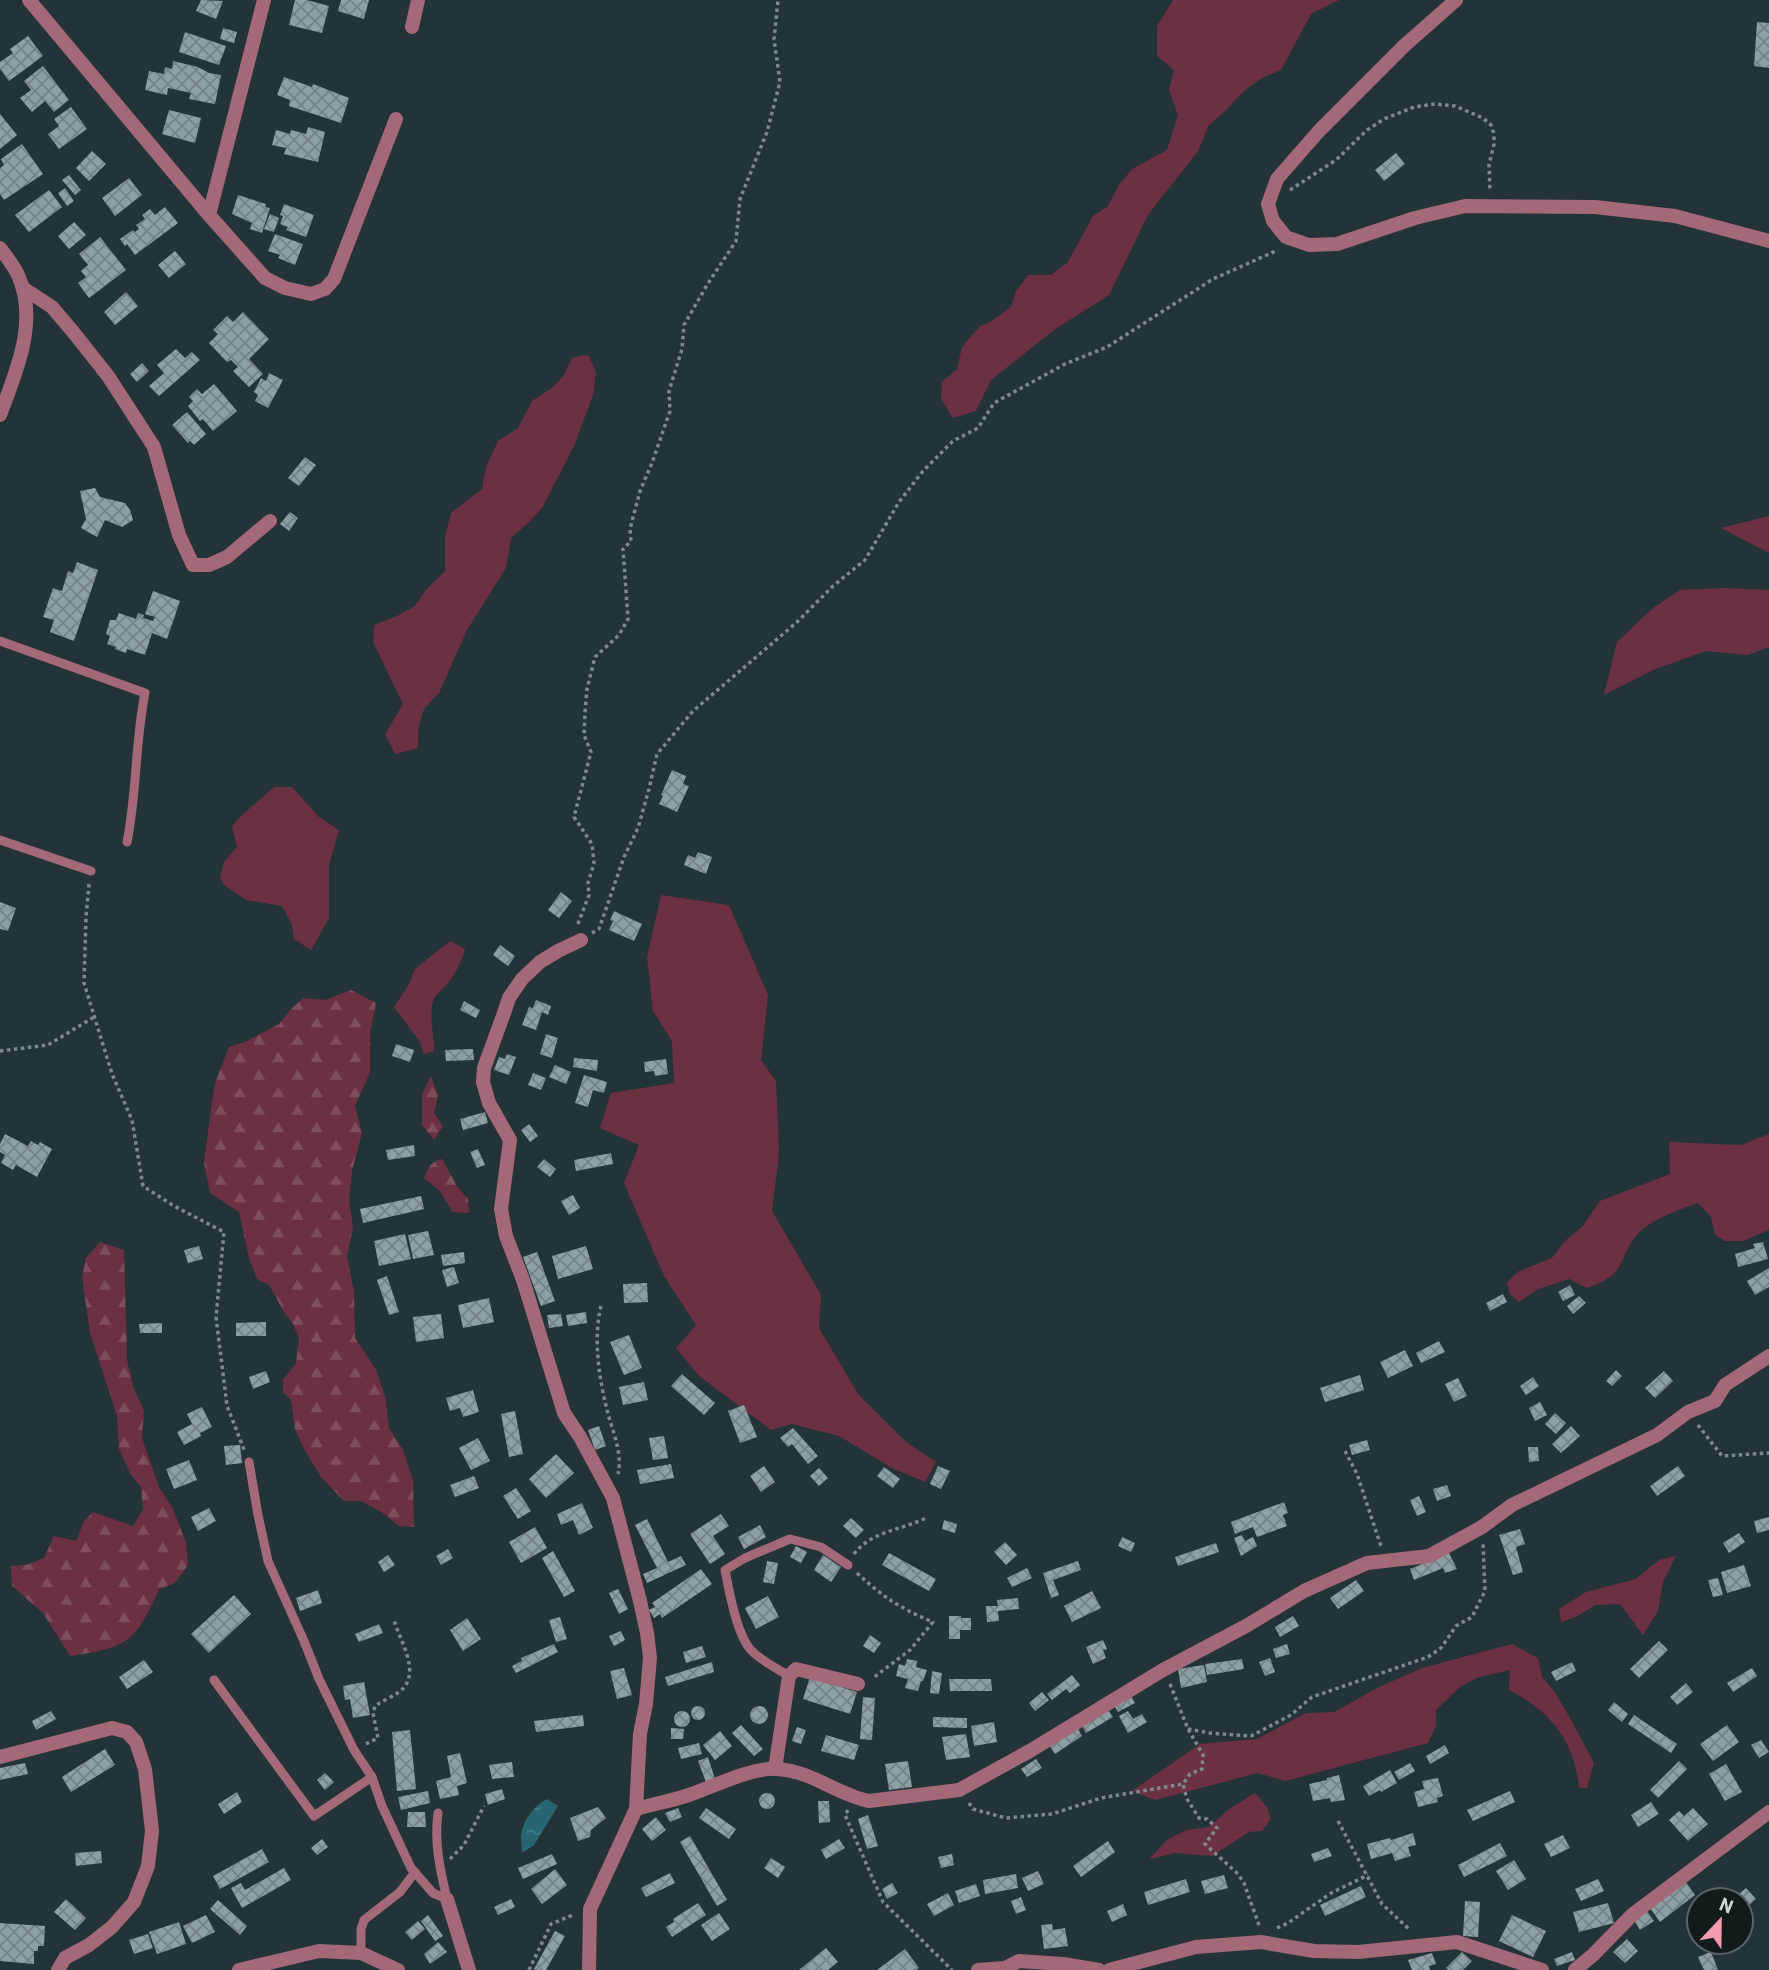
<svg xmlns="http://www.w3.org/2000/svg" width="1769" height="1970" font-family="Barlow,sans-serif">
  <style>
    .grass { fill: #6b3140 }
    .forest { fill: url(#forest-firs) }
    .water { fill: url(#water-ripples) }
    .building { fill: url(#building-cross-hatch) }
    .lines { fill: none; stroke-linecap: round; stroke-linejoin: round }
    .path { stroke: #7d8a8d; stroke-width: 3.5; stroke-dasharray: 3.5 3.5; stroke-linecap: butt }
    .lane { stroke: #a36976; stroke-width: 9 }
    .street { stroke: #a36976; stroke-width: 14 }
  </style>
  <defs>
    <pattern id="forest-firs" width="22" height="20" patternUnits="userSpaceOnUse" patternTransform="scale(1.75)"><rect width="22" height="20" fill="#6b3140"/><path d="M5 1l3.5 6h-7zM16 11l3.5 6h-7z" fill="#7f4e5b"/></pattern>
    <pattern id="water-ripples" width="26" height="14" patternUnits="userSpaceOnUse" patternTransform="scale(1.75)"><rect width="26" height="14" fill="#276671"/><path d="M2 4q2-2 4 0t4 0M15 11q2-2 4 0t4 0" fill="none" stroke="#457b84"/></pattern>
    <pattern id="building-cross-hatch" width="8" height="8" patternUnits="userSpaceOnUse" patternTransform="scale(1.75)"><rect width="8" height="8" fill="#8d9fa3"/><path d="M0 0l8 8M0 8l8-8" fill="none" stroke="#758285"/></pattern>
  </defs>
  <rect width="100%" height="100%" fill="#233337"/>
  <!-- grass -->
  <g class="grass">
    <path d="M1173 0H1339L1311 14 1281 70 1262 78 1245 90 1226 110 1209 125 1198 151 1148 215 1109 295 1054 330 991 380 976 411 953 418 941 399 942 382 957 369 962 347 980 326 990 322 1011 307 1016 291 1028 275H1051L1068 262 1093 216 1108 206 1119 185 1132 169 1167 150 1178 115 1169 90 1174 70 1157 56V26Z"/>
    <path d="M588 355 596 372 593 395 574 446 542 508 529 522 511 538 506 568 467 630 439 693 424 709 418 729V748L395 754 385 734 403 704 373 642 374 625 397 616 415 606 425 591 445 571V536L451 513 482 489 486 467 498 441 518 428 532 401 552 388 563 376 573 357Z"/>
    <path d="M1769 516V553L1721 528Z"/>
    <path d="M1724 588 1769 590V647L1748 655 1706 651 1653 670 1604 695 1617 642 1653 608 1680 590Z"/>
    <path d="M274 787H292L319 817 339 830 329 865V918L311 950 294 939 292 925 282 906 246 900 224 885 220 878 224 862 237 847 232 826C244 812 260 800 274 787Z"/>
    <path d="M661 895 729 905 768 995 761 1060 776 1081 779 1153 772 1211 821 1295 819 1328 858 1394 906 1442 936 1462 925 1482 892 1468 839 1436 792 1424 771 1430 699 1376 676 1348 696 1325 664 1276 624 1183 639 1145 600 1128 611 1093 674 1083 672 1041 653 1011 647 957Z"/>
    <path d="M450 941 465 949C461 963 456 973 447 984 443 989 435 994 433 1001 429 1014 434 1036 434 1051L424 1054 420 1042 394 1007 408 986 415 969Z"/>
    <path d="M1769 1134V1230L1743 1241H1725L1715 1235 1711 1217 1698 1203C1678 1210 1649 1220 1635 1237 1626 1248 1623 1263 1616 1271 1609 1280 1597 1284 1587 1288L1569 1279 1538 1289 1519 1302 1510 1294 1507 1282 1519 1271 1552 1258 1566 1240 1582 1227 1600 1201 1670 1174 1669 1142 1741 1145Z"/>
    <path d="M1676 1556 1663 1582 1658 1611 1643 1635 1620 1604 1595 1605 1576 1617 1561 1622 1559 1609 1586 1592 1636 1579 1659 1560Z"/>
    <path d="M1512 1644 1538 1658 1542 1677 1554 1691 1569 1716 1594 1763 1587 1788H1579C1575 1741 1550 1711 1509 1690L1510 1670 1479 1677 1461 1686 1436 1710V1726L1428 1743 1285 1781 1258 1773 1155 1800 1132 1791 1200 1744 1257 1739 1306 1713 1334 1712 1379 1687 1422 1668Z"/>
    <path d="M1255 1793 1267 1807 1271 1819 1262 1831 1249 1832 1212 1856 1174 1853 1156 1858H1150L1167 1840 1186 1830 1209 1827 1229 1809Z"/>
  </g>
  <!-- forest -->
  <g class="forest">
    <path d="M351 990 376 1003 370 1033V1072L355 1106 362 1133 352 1171 349 1200 353 1227 347 1256 354 1292 355 1338 376 1370 385 1396 389 1428 403 1450 413 1480 414 1527 399 1526 383 1513 361 1501H344L321 1477 304 1449 295 1429 291 1400 283 1392V1380L296 1363 299 1338 293 1324 284 1312 269 1285 257 1279 249 1258 239 1212 210 1193 204 1163 211 1109 215 1083 229 1047 245 1042 279 1024 291 1009 303 998 325 1000Z"/>
    <path d="M431 1076 438 1095 434 1113 443 1126 434 1140 422 1125V1094Z"/>
    <path d="M442 1159 457 1186 468 1199 469 1213 453 1212 439 1190 424 1178C428 1168 431 1161 442 1159Z"/>
    <path d="M100 1242 124 1250 127 1360 133 1386 144 1411 142 1438 159 1487 172 1507 186 1542 188 1565 175 1583 159 1589C136 1642 127 1648 70 1656L43 1613 12 1586 11 1566 26 1565 44 1558 54 1536 76 1541 84 1521 93 1512 133 1526 143 1509 141 1487 131 1475 119 1449 117 1416 90 1333 82 1277 86 1258Z"/>
  </g>
  <!-- water -->
  <path class="water" d="M547 1799 558 1806 534 1845 522 1853C522 1846 520 1836 522 1830 525 1818 536 1804 547 1799Z"/>
  <!-- building -->
  <g class="building">
    <path d="M201 0 223 1 216 19 196 11Z"/>
    <path d="M295 0H307L329 6 322 33 289 25Z"/>
    <path d="M341 0H369L364 19 338 11Z"/>
    <path d="M1757 22 1769 23V68L1754 66Z"/>
    <path d="M223 28 237 32 234 43 220 39Z"/>
    <path d="M185 32 226 46 219 65 179 52Z"/>
    <path d="M28 36 43 56 9 81 0 69V62L13 53 10 49Z"/>
    <path d="M173 61 198 67 209 73 221 75 215 104 189 99 191 93 168 88 167 95 145 90 149 71 164 74 165 67 172 69Z"/>
    <path d="M43 66 69 100 54 112 45 101 32 112 20 98 31 90 24 81Z"/>
    <path d="M284 77 312 87 313 84 349 98 341 123 289 106 290 100 277 95Z"/>
    <path d="M71 107 87 129 59 149 48 134 59 126 54 119Z"/>
    <path d="M169 110 201 118 195 143 162 134Z"/>
    <path d="M0 114 17 135 0 149Z"/>
    <path d="M308 127 325 132 318 162 284 154 286 148 272 145 276 130 290 134 291 130 306 134Z"/>
    <path d="M22 144 43 174 4 200 0 194V168L4 165 1 159Z"/>
    <path d="M92 151 106 164 89 181 76 168Z"/>
    <path d="M1396 153 1405 164 1384 181 1375 170Z"/>
    <path d="M69 175 81 190 75 195 62 180Z"/>
    <path d="M129 178 142 195 115 216 102 198Z"/>
    <path d="M65 188 74 201 67 206 58 193Z"/>
    <path d="M49 190 62 207 29 232 15 215Z"/>
    <path d="M238 195 266 204 265 207 270 208 262 233 250 229 252 223 232 214Z"/>
    <path d="M284 204 314 215 306 237 286 230 288 227 280 224 283 216 280 215Z"/>
    <path d="M165 207 178 223 135 255 127 244 125 246 120 239 133 230 135 232 139 229 136 225 145 219 142 215 150 209 155 215Z"/>
    <path d="M270 214 279 218 274 232 264 229Z"/>
    <path d="M74 222 86 235 69 249 58 236Z"/>
    <path d="M275 234 303 244 295 265 278 258 280 255 268 251Z"/>
    <path d="M100 237 126 270 89 298 78 283 86 277 81 271 88 265 79 254Z"/>
    <path d="M175 251 186 264 169 278 158 265Z"/>
    <path d="M126 292 138 306 115 325 104 312Z"/>
    <path d="M243 312 269 339 249 359 263 374 249 387 233 371 238 367 231 360 227 362 209 343 218 334 213 330 227 316 233 322Z"/>
    <path d="M176 349 185 358 192 352 200 360 159 396 149 386 164 373 157 365Z"/>
    <path d="M142 363 149 371 137 382 130 374Z"/>
    <path d="M269 373 283 380 268 408 255 401 258 395 254 392 261 378 266 381Z"/>
    <path d="M214 384 237 411 213 431 203 419 200 421 188 406 193 401 189 397 197 389 202 394Z"/>
    <path d="M187 412 206 434 194 445 190 441 188 443 172 425Z"/>
    <path d="M305 457 316 465 299 486 288 478Z"/>
    <path d="M95 488 100 497 125 503 130 510 133 520 122 527 105 520 97 537 81 528 86 519 80 491Z"/>
    <path d="M290 512 298 518 289 531 280 524Z"/>
    <path d="M77 562 98 570 74 641 50 632 54 620 43 617 53 588 62 591 68 571 73 573Z"/>
    <path d="M153 591 180 601 167 639 152 633 145 655 127 649 126 653 115 649 116 647 107 644 110 636 106 634 110 620H116L119 613 136 619 138 613 144 615 143 618 153 621 155 617 145 614Z"/>
    <path d="M672 770 686 776 683 784 689 786 677 812 659 804 663 796 661 795Z"/>
    <path d="M698 852 712 857 706 874 684 865 688 855 695 858Z"/>
    <path d="M561 892 572 901 559 918 548 910Z"/>
    <path d="M0 902 16 908 8 931 0 929Z"/>
    <path d="M614 911 642 924 634 941 609 930 613 921 610 920Z"/>
    <path d="M500 945 515 956 508 966 493 955Z"/>
    <path d="M536 1000 551 1006 548 1015 542 1012 536 1030 522 1025 529 1007 533 1008Z"/>
    <path d="M464 1001 480 1010 476 1018 460 1010Z"/>
    <path d="M546 1034 558 1038 552 1058 540 1054Z"/>
    <path d="M396 1044 414 1050 410 1062 392 1056Z"/>
    <path d="M473 1049 474 1060 446 1061 445 1050Z"/>
    <path d="M507 1054 516 1057 509 1075 494 1070 499 1057 505 1059Z"/>
    <path d="M574 1058 598 1060 597 1071 573 1067Z"/>
    <path d="M666 1059 668 1074 655 1076 654 1071 645 1072 644 1062Z"/>
    <path d="M555 1065 571 1072 566 1084 549 1077Z"/>
    <path d="M533 1073 546 1078 541 1090 528 1085Z"/>
    <path d="M584 1075 607 1082 604 1093 593 1090 588 1107 575 1103Z"/>
    <path d="M485 1112 488 1123 463 1130 460 1119Z"/>
    <path d="M529 1124 538 1136 530 1142 521 1130Z"/>
    <path d="M5 1134 28 1146 31 1141 38 1145 40 1142 52 1149 37 1177 16 1165 13 1170 1 1163 5 1155 0 1152V1144Z"/>
    <path d="M414 1145 415 1156 388 1160 386 1150Z"/>
    <path d="M478 1149 485 1165 477 1168 470 1152Z"/>
    <path d="M611 1153 613 1164 576 1171 574 1160Z"/>
    <path d="M544 1159 556 1169 550 1177 537 1167Z"/>
    <path d="M573 1195 580 1208 569 1215 561 1201Z"/>
    <path d="M421 1196 424 1209 363 1223 360 1209Z"/>
    <path d="M428 1231 434 1255 413 1259 408 1235Z"/>
    <path d="M405 1234 411 1259 379 1266 374 1241Z"/>
    <path d="M1763 1242 1768 1259 1738 1267 1735 1254 1755 1248 1753 1244Z"/>
    <path d="M199 1246 203 1259 188 1263 184 1250Z"/>
    <path d="M586 1246 593 1269 558 1279 552 1256Z"/>
    <path d="M464 1252 465 1263 443 1266 441 1255Z"/>
    <path d="M537 1252 555 1301 541 1306 523 1257Z"/>
    <path d="M454 1267 459 1283 447 1287 442 1270Z"/>
    <path d="M1769 1268V1287L1755 1295 1747 1281Z"/>
    <path d="M387 1276 399 1312 389 1315 377 1280Z"/>
    <path d="M647 1283 648 1302 624 1303 623 1284Z"/>
    <path d="M1570 1285 1575 1295 1563 1301 1558 1292Z"/>
    <path d="M1503 1294 1507 1302 1490 1311 1486 1303Z"/>
    <path d="M1579 1296 1586 1303 1573 1314 1567 1306Z"/>
    <path d="M489 1298 494 1322 463 1328 458 1305Z"/>
    <path d="M586 1312 587 1323 568 1326 566 1315Z"/>
    <path d="M441 1314 444 1338 416 1342 413 1317Z"/>
    <path d="M561 1314 563 1326 549 1328 547 1315Z"/>
    <path d="M266 1322V1336H236V1323Z"/>
    <path d="M162 1323V1333H140L139 1324Z"/>
    <path d="M629 1335 642 1368 624 1375 610 1342Z"/>
    <path d="M1439 1341 1445 1352 1421 1363 1416 1353Z"/>
    <path d="M1405 1350 1413 1366 1388 1378 1380 1362Z"/>
    <path d="M1616 1370 1622 1376 1612 1386 1606 1381Z"/>
    <path d="M266 1371 270 1382 253 1389 249 1377Z"/>
    <path d="M1664 1371 1673 1381 1655 1398 1645 1388Z"/>
    <path d="M682 1374 715 1403 704 1415 671 1386Z"/>
    <path d="M1360 1375 1364 1390 1325 1402 1320 1388Z"/>
    <path d="M1533 1377 1539 1386 1526 1395 1520 1386Z"/>
    <path d="M1458 1378 1467 1396 1454 1402 1445 1384Z"/>
    <path d="M644 1382 648 1400 623 1405 619 1387Z"/>
    <path d="M473 1390 479 1412 463 1417 460 1408 450 1411 446 1398Z"/>
    <path d="M1540 1402 1547 1415 1535 1421 1529 1408Z"/>
    <path d="M744 1405 757 1437 740 1443 728 1411Z"/>
    <path d="M202 1407 212 1427 200 1433 201 1436 184 1445 177 1432 192 1424 187 1414Z"/>
    <path d="M515 1411 523 1454 509 1457 501 1414Z"/>
    <path d="M1555 1413 1566 1423 1556 1434 1545 1424Z"/>
    <path d="M599 1426 606 1446 595 1450 588 1430Z"/>
    <path d="M1571 1426 1580 1436 1561 1453 1552 1444Z"/>
    <path d="M793 1428 818 1456 808 1464 792 1444 788 1447 780 1438Z"/>
    <path d="M664 1436 668 1458 653 1460 649 1438Z"/>
    <path d="M478 1438 490 1461 471 1470 459 1448Z"/>
    <path d="M1367 1440 1370 1450 1352 1455 1349 1445Z"/>
    <path d="M240 1445 242 1463 226 1465 224 1446Z"/>
    <path d="M1528 1447H1538L1539 1461 1529 1462Z"/>
    <path d="M556 1454 574 1473 546 1498 529 1479Z"/>
    <path d="M189 1460 197 1480 174 1489 166 1469Z"/>
    <path d="M671 1464 674 1478 640 1484 637 1470Z"/>
    <path d="M764 1466 775 1482 761 1492 750 1476Z"/>
    <path d="M938 1466 950 1471 941 1489 930 1484Z"/>
    <path d="M1678 1466 1685 1476 1657 1496 1650 1486Z"/>
    <path d="M884 1467 900 1479 893 1488 877 1476Z"/>
    <path d="M819 1468 828 1478 819 1486 810 1476Z"/>
    <path d="M474 1476 479 1488 455 1497 450 1485Z"/>
    <path d="M1447 1485 1451 1496 1437 1501 1433 1489Z"/>
    <path d="M516 1488 531 1511 518 1519 503 1496Z"/>
    <path d="M1419 1496 1426 1512 1417 1516 1410 1500Z"/>
    <path d="M1284 1502 1288 1513 1283 1515 1287 1526 1257 1537 1253 1527 1235 1534 1231 1522Z"/>
    <path d="M582 1503 593 1528 579 1535 573 1520 561 1525 557 1514Z"/>
    <path d="M209 1508 216 1521 198 1531 191 1517Z"/>
    <path d="M721 1514 729 1526 713 1536 725 1554 710 1564 690 1534Z"/>
    <path d="M1769 1517V1530L1757 1533 1754 1521Z"/>
    <path d="M851 1518 864 1530 856 1538 843 1526Z"/>
    <path d="M647 1519 668 1562 681 1556 686 1565 647 1583 643 1574 657 1568 635 1525Z"/>
    <path d="M944 1520 957 1524 955 1533 942 1529Z"/>
    <path d="M760 1525 766 1537 744 1549 738 1537Z"/>
    <path d="M535 1527 547 1548 521 1563 509 1542Z"/>
    <path d="M1520 1529 1525 1544 1516 1547 1523 1572 1513 1575 1499 1535Z"/>
    <path d="M1739 1533 1745 1542 1729 1553 1723 1543Z"/>
    <path d="M1242 1535 1245 1541 1253 1537 1257 1546 1241 1556 1234 1538Z"/>
    <path d="M1122 1537 1135 1543 1131 1552 1118 1546Z"/>
    <path d="M1005 1542 1017 1555 1006 1565 994 1552Z"/>
    <path d="M1216 1543 1219 1552 1178 1566 1175 1557Z"/>
    <path d="M796 1546 807 1552 801 1563 790 1557Z"/>
    <path d="M448 1549 453 1558 441 1565 436 1556Z"/>
    <path d="M553 1551 575 1591 564 1597 542 1558Z"/>
    <path d="M889 1553 936 1579 929 1591 882 1565Z"/>
    <path d="M1449 1553 1457 1569 1445 1573 1443 1568 1414 1580 1410 1569Z"/>
    <path d="M388 1555 395 1565 384 1572 378 1562Z"/>
    <path d="M823 1555 841 1567 831 1582 814 1570Z"/>
    <path d="M767 1561 778 1563 774 1584 763 1582Z"/>
    <path d="M1078 1561 1081 1570 1053 1580 1059 1595 1051 1598 1043 1573Z"/>
    <path d="M1744 1565 1751 1586 1727 1593 1721 1572Z"/>
    <path d="M1027 1568 1032 1578 1012 1587 1007 1578Z"/>
    <path d="M701 1569 712 1584 662 1618 660 1614 654 1618 649 1610 655 1607 652 1603Z"/>
    <path d="M1718 1578 1723 1595 1713 1597 1708 1580Z"/>
    <path d="M1356 1580 1364 1591 1338 1609 1330 1598Z"/>
    <path d="M618 1589 628 1609 619 1614 609 1593Z"/>
    <path d="M318 1590 322 1603 300 1611 296 1598Z"/>
    <path d="M1092 1591 1101 1608 1072 1622 1064 1606Z"/>
    <path d="M234 1595 251 1614 209 1653 191 1634Z"/>
    <path d="M768 1596 779 1617 756 1629 745 1608Z"/>
    <path d="M1018 1598 1019 1609 998 1611 999 1621 987 1622 986 1606H998L997 1600Z"/>
    <path d="M949 1616H961V1618H971V1630H960V1639H949Z"/>
    <path d="M1293 1616 1299 1626 1280 1637 1275 1627Z"/>
    <path d="M560 1617 567 1639 556 1642 549 1620Z"/>
    <path d="M467 1618 481 1639 463 1651 450 1630Z"/>
    <path d="M379 1624 383 1633 359 1642 355 1634Z"/>
    <path d="M621 1631 625 1640 614 1646 609 1636Z"/>
    <path d="M870 1635 881 1643 874 1653 863 1646Z"/>
    <path d="M1103 1640 1107 1649 1103 1650 1106 1658 1093 1664 1086 1647Z"/>
    <path d="M1659 1641 1668 1650 1639 1678 1630 1669Z"/>
    <path d="M554 1644 558 1652 516 1673 512 1666 522 1661 521 1658Z"/>
    <path d="M1287 1644 1290 1654 1276 1658 1273 1649Z"/>
    <path d="M702 1646 706 1657 686 1663 683 1652Z"/>
    <path d="M1270 1658 1275 1672 1265 1676 1259 1662Z"/>
    <path d="M907 1659 917 1661 916 1667 927 1670 923 1681H921L918 1691 905 1688 908 1679 896 1676 899 1664 905 1666Z"/>
    <path d="M1242 1659 1244 1669 1207 1675 1205 1664Z"/>
    <path d="M144 1660 153 1672 127 1689 119 1677Z"/>
    <path d="M712 1662 714 1672 668 1686 665 1677Z"/>
    <path d="M1572 1662 1576 1671 1556 1681 1551 1672Z"/>
    <path d="M1204 1665 1207 1682 1181 1688 1178 1669Z"/>
    <path d="M624 1668 632 1695 617 1699 610 1671Z"/>
    <path d="M1752 1668 1757 1676 1733 1692 1727 1683Z"/>
    <path d="M932 1671 942 1673 939 1694 930 1693Z"/>
    <path d="M1072 1675 1080 1685 1070 1693 1066 1689 1052 1700 1047 1694Z"/>
    <path d="M810 1677 857 1692 850 1714 803 1699Z"/>
    <path d="M949 1679H991L992 1691H950Z"/>
    <path d="M364 1682 370 1715 353 1718 350 1699 345 1700 343 1686Z"/>
    <path d="M1686 1683 1693 1692 1677 1705 1670 1697Z"/>
    <path d="M1042 1692 1049 1700 1035 1711 1029 1703Z"/>
    <path d="M1129 1693 1135 1703 1118 1712 1112 1702Z"/>
    <path d="M863 1697 875 1698 872 1740 860 1739Z"/>
    <path d="M1614 1702 1628 1714 1622 1722 1608 1710Z"/>
    <circle cx="698" cy="1713" r="7"/>
    <circle cx="759" cy="1715" r="9"/>
    <path d="M1106 1707 1113 1717 1086 1733 1080 1722Z"/>
    <path d="M51 1711 56 1719 36 1730 32 1721Z"/>
    <path d="M1128 1711 1133 1719 1142 1714 1147 1722 1128 1733 1119 1716Z"/>
    <circle cx="682" cy="1719" r="8"/>
    <path d="M583 1715 584 1726 536 1732 534 1721Z"/>
    <path d="M1634 1715 1677 1744 1671 1753 1628 1724Z"/>
    <path d="M933 1717 967 1718V1728L933 1727Z"/>
    <path d="M994 1722 997 1742 974 1746 971 1726Z"/>
    <path d="M741 1725 763 1749 754 1756 732 1733Z"/>
    <path d="M1727 1725 1739 1742 1713 1761 1700 1744Z"/>
    <path d="M797 1727 806 1730 801 1744 792 1741Z"/>
    <path d="M1077 1727 1082 1736 1055 1754 1049 1745Z"/>
    <path d="M671 1728 684 1729 683 1739H671Z"/>
    <path d="M410 1730 416 1789 397 1791 392 1732Z"/>
    <path d="M720 1731 732 1746 715 1760 703 1745Z"/>
    <path d="M966 1734 970 1757 946 1760 942 1737Z"/>
    <path d="M826 1735 859 1745 854 1760 821 1751Z"/>
    <path d="M1761 1740 1769 1752 1759 1758 1751 1745Z"/>
    <path d="M699 1743 702 1754 681 1759 678 1748Z"/>
    <path d="M1445 1745 1449 1753 1430 1764 1426 1756Z"/>
    <path d="M105 1749 115 1765 71 1792 62 1777Z"/>
    <path d="M460 1753 467 1783 457 1786 459 1795 440 1799 436 1781 451 1777 447 1756Z"/>
    <path d="M708 1757 715 1779 706 1782 698 1761Z"/>
    <path d="M1036 1759 1042 1768 1027 1777 1021 1769Z"/>
    <path d="M908 1761 912 1787 889 1790 885 1764Z"/>
    <path d="M1679 1761 1687 1769 1658 1798 1650 1790Z"/>
    <path d="M512 1762 514 1777 492 1779 489 1765Z"/>
    <path d="M25 1763 28 1774 0 1780V1768Z"/>
    <path d="M1410 1763 1415 1771 1399 1780 1394 1772Z"/>
    <path d="M1726 1764 1742 1792 1725 1801 1709 1774Z"/>
    <path d="M1390 1770 1397 1783 1381 1792 1380 1790 1369 1796 1363 1786Z"/>
    <path d="M325 1773 334 1782 325 1790 317 1780Z"/>
    <path d="M1339 1775 1345 1800 1331 1802 1330 1798 1313 1801 1309 1784 1327 1780V1778Z"/>
    <path d="M1438 1778 1443 1796 1437 1798 1438 1802 1418 1807 1414 1792 1424 1789 1422 1781Z"/>
    <path d="M502 1789 505 1799 488 1805 485 1794Z"/>
    <path d="M428 1791 430 1803 401 1810 398 1797Z"/>
    <path d="M1510 1791 1515 1802 1473 1821 1467 1810Z"/>
    <path d="M237 1792 242 1802 224 1814 218 1804Z"/>
    <circle cx="767" cy="1801" r="8"/>
    <path d="M818 1801H829L830 1822 819 1823Z"/>
    <path d="M1651 1802 1659 1814 1638 1827 1631 1815Z"/>
    <path d="M598 1807 606 1818 591 1830 590 1837 578 1841 570 1818Z"/>
    <path d="M678 1808 682 1817 670 1822 665 1813Z"/>
    <path d="M706 1808 736 1829 729 1839 699 1818Z"/>
    <path d="M1693 1808 1708 1824 1688 1841 1669 1820 1679 1811 1684 1816Z"/>
    <path d="M408 1812H425L426 1827H407Z"/>
    <path d="M868 1815 878 1846 867 1849 858 1819Z"/>
    <path d="M656 1817 666 1830 652 1841 642 1829Z"/>
    <path d="M1413 1833 1416 1845 1408 1847 1411 1856 1395 1861 1392 1853 1371 1859 1367 1844 1390 1838 1391 1840Z"/>
    <path d="M1563 1835 1570 1848 1551 1857 1544 1844Z"/>
    <path d="M690 1836 727 1900 717 1906 680 1842Z"/>
    <path d="M322 1839 328 1847 317 1855 311 1848Z"/>
    <path d="M839 1839 845 1848 826 1859 821 1850Z"/>
    <path d="M1108 1841 1115 1852 1081 1877 1073 1866Z"/>
    <path d="M1500 1843 1507 1856 1464 1877 1458 1865Z"/>
    <path d="M1328 1848 1332 1856 1314 1862 1311 1854Z"/>
    <path d="M262 1849 269 1862 220 1889 213 1876Z"/>
    <path d="M101 1851 102 1863 76 1866 75 1853Z"/>
    <path d="M552 1854 557 1864 523 1879 518 1868Z"/>
    <path d="M952 1854 954 1865 941 1868 938 1857Z"/>
    <path d="M771 1858 785 1867 778 1878 764 1868Z"/>
    <path d="M1514 1860 1526 1879 1508 1890 1496 1871Z"/>
    <path d="M284 1868 291 1880 242 1908 231 1888 241 1883 245 1890Z"/>
    <path d="M555 1869 567 1885 542 1904 531 1889Z"/>
    <path d="M1038 1871 1044 1884 1028 1891 1022 1878Z"/>
    <path d="M670 1873 675 1883 646 1897 641 1888Z"/>
    <path d="M1016 1874 1018 1888 985 1894 983 1880Z"/>
    <path d="M1224 1875 1228 1888 1205 1894 1201 1881Z"/>
    <path d="M1186 1879 1190 1892 1148 1905 1144 1892Z"/>
    <path d="M1598 1879 1604 1891 1581 1901 1575 1889Z"/>
    <path d="M1685 1881 1695 1895 1660 1922 1650 1908Z"/>
    <path d="M892 1883 898 1893 887 1899 882 1889Z"/>
    <path d="M976 1884 980 1896 959 1903 955 1891Z"/>
    <path d="M1361 1886 1366 1897 1325 1916 1320 1905Z"/>
    <path d="M1746 1888 1756 1899 1741 1912V1900H1732Z"/>
    <path d="M948 1893 954 1905 934 1916 927 1904Z"/>
    <path d="M1021 1897 1026 1910 1016 1914 1011 1901Z"/>
    <path d="M66 1899 86 1918 75 1930 54 1912Z"/>
    <path d="M511 1899 515 1907 498 1915 494 1907Z"/>
    <path d="M218 1900 247 1926 240 1935 210 1909Z"/>
    <path d="M1465 1901 1480 1902 1478 1937 1463 1936Z"/>
    <path d="M698 1903 706 1915 672 1937 666 1927 674 1922 673 1919Z"/>
    <path d="M1608 1903 1614 1923 1579 1932 1573 1912Z"/>
    <path d="M1123 1904 1127 1915 1112 1922 1107 1911Z"/>
    <path d="M1647 1911 1654 1921 1640 1930 1634 1920Z"/>
    <path d="M719 1913 730 1929 712 1941 701 1925Z"/>
    <path d="M206 1915 215 1932 192 1943 183 1926Z"/>
    <path d="M428 1915 443 1936 435 1941 421 1921Z"/>
    <path d="M1512 1915 1546 1931 1533 1957 1499 1941Z"/>
    <path d="M418 1921 425 1929 412 1940 405 1932Z"/>
    <path d="M179 1922 186 1944 157 1954 149 1932Z"/>
    <path d="M0 1923 45 1926 44 1946H38V1951H34V1964L0 1961Z"/>
    <path d="M1052 1924 1053 1930 1065 1928 1068 1946 1044 1949 1041 1925Z"/>
    <path d="M555 1931 565 1936 546 1970H536L534 1969Z"/>
    <path d="M148 1934 153 1948 134 1954 129 1940Z"/>
    <path d="M1627 1939 1638 1951 1625 1963 1613 1952Z"/>
    <path d="M438 1942 447 1952 430 1964 424 1954Z"/>
    <path d="M826 1948 838 1962 828 1970H799Z"/>
    <path d="M905 1949 919 1968 916 1970H877Z"/>
    <path d="M1462 1952 1472 1961 1463 1970H1448L1446 1968Z"/>
    <path d="M1572 1952 1575 1960 1557 1966 1554 1959Z"/>
    <path d="M1711 1952 1718 1970H1704L1698 1957Z"/>
    <path d="M1432 1953 1436 1964 1429 1966 1430 1970H1412L1408 1960Z"/>
  </g>
  <g class="lines">
    <!-- path -->
    <g class="path">
      <path d="M1290 190 1336 160 1367 130 1384 119 1414 107 1435 104 1455 106 1483 118 1491 125 1494 134V144L1489 165 1490 191"/>
      <path d="M89 884 86 917 84 983 112 1074 132 1120 143 1186 174 1206 224 1232 216 1317 227 1406 245 1452"/>
      <path d="M578 924 589 895 588 883 594 863 592 844 574 817 591 752 584 735 585 712 587 689 595 657 619 635 628 619 623 549 631 541 630 529 640 491 652 463 670 411 669 391 682 349 684 325 707 285 736 241 740 199 767 132 780 82 774 39 778 0"/>
      <path d="M592 933 599 929 624 857 638 828 649 789 657 754 693 711 796 623 833 586 865 560 899 502 923 471 953 441 978 428 994 403 1065 364 1107 347 1213 279 1278 250"/>
      <path d="M0 1051 48 1045 94 1017"/>
      <path d="M601 1306C593 1340 599 1377 607 1410 612 1430 623 1453 618 1474"/>
      <path d="M1698 1425 1722 1456 1769 1453"/>
      <path d="M1345 1451 1357 1474 1381 1546"/>
      <path d="M854 1554C871 1531 902 1530 926 1518"/>
      <path d="M857 1573C883 1597 901 1609 933 1622L910 1650 873 1678"/>
      <path d="M1170 1684 1188 1729 1203 1755 1202 1769 1190 1774 1183 1784 1187 1799 1199 1818 1207 1819 1217 1828 1205 1844 1238 1874 1244 1883 1260 1928"/>
      <path d="M1188 1729 1210 1733 1251 1736 1291 1715 1312 1697 1428 1657 1441 1648 1456 1626 1472 1617 1485 1591 1483 1543"/>
      <path d="M366 1744 378 1738 373 1713 375 1706C382 1701 392 1697 399 1692 423 1674 400 1642 394 1620"/>
      <path d="M969 1803 973 1809 1006 1818 1052 1814 1101 1798 1183 1784"/>
      <path d="M848 1810 845 1815 883 1902 952 1970"/>
      <path d="M1338 1821 1382 1904 1410 1930"/>
      <path d="M450 1859 464 1845 484 1806"/>
      <path d="M1277 1928 1288 1923 1331 1893 1368 1875"/>
      <path d="M529 1970 551 1924 573 1915"/>
    </g>
    <!-- lane -->
    <g class="lane">
      <path d="M0 641 145 693C135 742 137 793 127 842"/>
      <path d="M0 840 91 871"/>
      <path d="M249 1462 258 1515 268 1561 304 1641 319 1679 354 1750 372 1777 382 1806 411 1868 433 1893 447 1899"/>
      <path d="M789 1676C778 1669 760 1660 751 1650 737 1635 729 1591 725 1570L745 1558 790 1539 821 1547 848 1565"/>
      <path d="M214 1680 314 1816 372 1777"/>
      <path d="M438 1813C434 1842 440 1870 447 1899"/>
      <path d="M361 1953V1929L364 1920 400 1892 415 1872"/>
    </g>
    <!-- street -->
    <g class="street">
      <path d="M29 0 209 215 265 278 285 288 311 294 325 289 334 279 396 119"/>
      <path d="M1456 0 1405 45 1318 132 1277 179 1268 204 1273 221 1286 237 1309 245 1337 244 1415 218 1465 206 1595 207 1675 216 1769 241"/>
      <path d="M412 27 418 0"/>
      <path d="M209 215 264 0"/>
      <path d="M0 248C6 256 14 266 18 275 39 321 16 372 0 415"/>
      <path d="M23 288 52 307 74 333 108 376 154 447 179 535 193 565H209L227 557 270 521"/>
      <path d="M581 940 558 951 540 962 522 979 509 998 504 1013 484 1068 483 1082 489 1103 510 1140 501 1209 506 1236 523 1280 564 1413 580 1437 613 1498 640 1601 647 1633 650 1658 646 1704 640 1734 636 1809 590 1909 589 1970"/>
      <path d="M0 1757 112 1728 127 1732 136 1742 145 1769 152 1831 148 1866 134 1902 112 1927 89 1945 65 1958 58 1970"/>
      <path d="M775 1769 789 1676 796 1669 858 1684"/>
      <path d="M636 1809C653 1804 671 1801 689 1795 713 1787 751 1767 777 1769 813 1771 837 1795 869 1801L959 1790 1028 1752 1163 1670 1246 1626 1304 1591 1367 1563 1429 1556 1482 1527 1512 1505 1657 1435 1688 1412 1715 1401 1725 1385 1769 1356"/>
      <path d="M447 1899 469 1970"/>
      <path d="M239 1970 319 1951 361 1953 398 1970"/>
      <path d="M978 1970 1005 1968 1019 1961 1063 1964 1099 1970"/>
      <path d="M1109 1970 1196 1947 1261 1942 1314 1951 1358 1952 1457 1942 1542 1970"/>
      <path d="M1575 1970 1593 1955 1633 1914 1769 1812"/>
    </g>
  </g>
  <!-- north arrow -->
  <g transform="translate(1720 1921) rotate(22)"><circle r="33" fill="#121a1b" stroke="#5c6466" stroke-width="2"/>
  <path d="M0-5L12 26L0 18L-12 26Z" fill="#f29aae"/>
  <text y="-10" font-size="19" font-weight="bold" text-anchor="middle" fill="#cad4d6">N</text>
  </g>
</svg>
